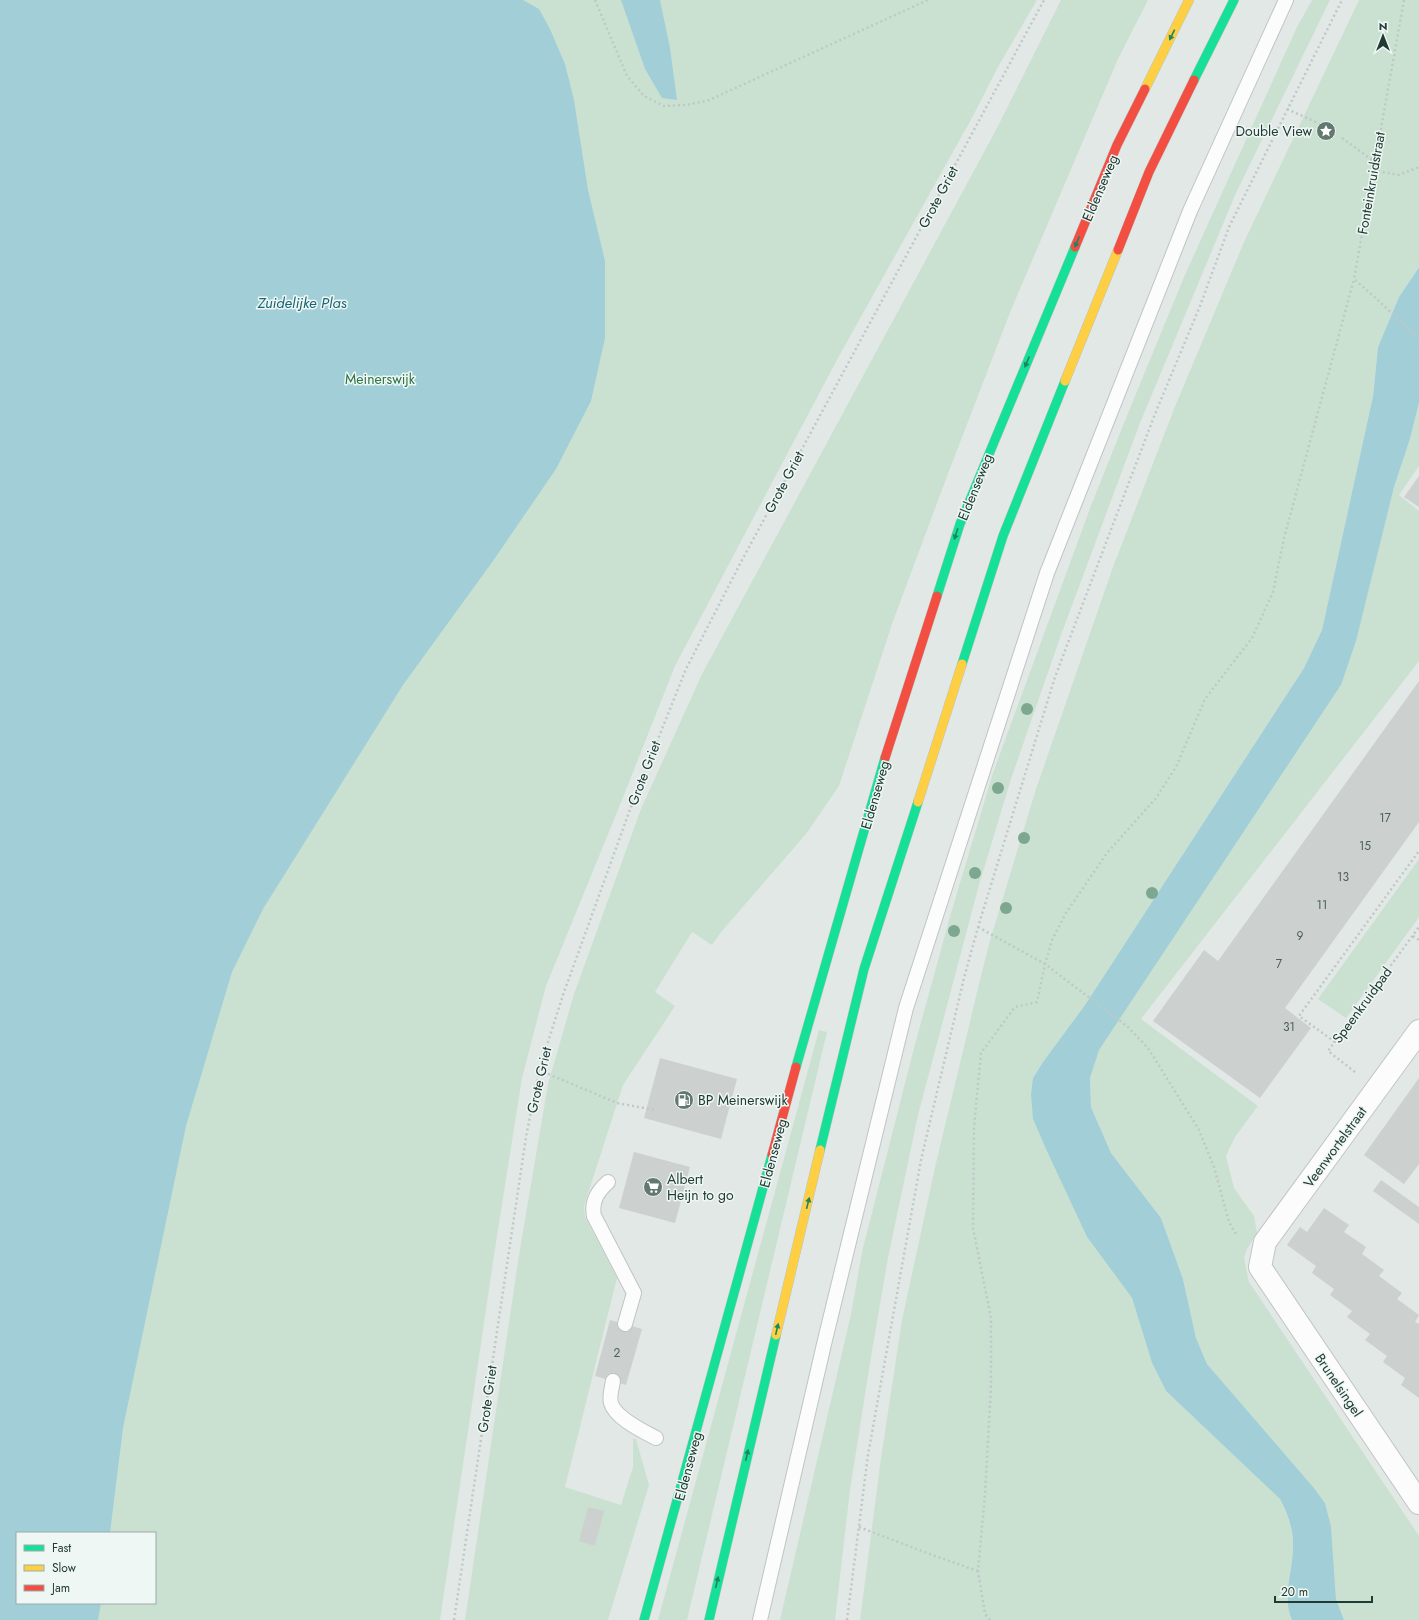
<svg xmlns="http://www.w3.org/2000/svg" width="1419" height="1620" font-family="Jost,sans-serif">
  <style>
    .green { fill: #cae1d2; fill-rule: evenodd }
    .water { fill: #a2cfd7 }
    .building { fill: #ccd1cf }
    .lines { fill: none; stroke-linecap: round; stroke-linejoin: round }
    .lane-casing { stroke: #bfc5c2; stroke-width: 16 }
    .street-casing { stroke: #bfc5c2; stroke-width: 24 }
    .fast-casing { stroke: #bbc5c1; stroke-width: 10 }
    .slow-casing { stroke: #bbc5c1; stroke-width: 10 }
    .jam-casing { stroke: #bbc5c1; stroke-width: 10 }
    .path { stroke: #bfc8c6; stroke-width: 2.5; stroke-dasharray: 2 3; stroke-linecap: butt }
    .lane { stroke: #fbfcfb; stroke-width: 14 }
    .street { stroke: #fbfcfb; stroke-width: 22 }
    .fast { stroke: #16e098; stroke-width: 9 }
    .slow { stroke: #ffcf43; stroke-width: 9 }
    .jam { stroke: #f24e42; stroke-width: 9 }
    .tree { fill: #7da78e }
    .oneway { fill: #1c8561 }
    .labels { text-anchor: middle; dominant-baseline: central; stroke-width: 3; stroke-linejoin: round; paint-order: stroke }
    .number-label { font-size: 12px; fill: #4b605b }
    .poi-label { font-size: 14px; fill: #203b34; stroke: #eff7f4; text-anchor: start }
    .street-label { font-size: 14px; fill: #203b34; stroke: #eff7f4 }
    .park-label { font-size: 14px; fill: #2a7247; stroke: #eff7f4 }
    .water-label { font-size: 15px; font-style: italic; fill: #1a6577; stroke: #eff7f4 }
  </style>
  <rect width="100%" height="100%" fill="#e2e8e5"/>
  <!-- green -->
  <g class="green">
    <path d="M0 0H1037L998 67 973 116 838 358 675 666 622 800 546 986 522 1078 495 1249 440 1620H0ZM17 1533H155V1603H17Z"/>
    <path d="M1061 0H1148L1118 59 1011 310 946 479 892 624 839 786 806 834 722 931 712 945 692 932 655 992 675 1006 623 1085 584 1206 585 1217 617 1278 565 1487 621 1505 633 1467V1439H636L649 1485 608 1620H465L519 1255 548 1084 574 994 641 809 702 674 997 128Z"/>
    <path d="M1312 0H1330L1236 193 1140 423 1061 635 1011 779 979 885 918 1115 888 1258 870 1363 850 1490 835 1620H780L851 1314 862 1252 914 1048 951 913 993 773 1092 503 1126 418 1184 277 1297 27Z"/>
    <path d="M1359 0H1419V266L1399 297 1378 347 1373 396 1322 630 1304 668 1085 1005 1043 1062 1033 1078V1119L1087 1237 1132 1298 1152 1363 1166 1391 1280 1499C1286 1513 1293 1528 1293 1543 1294 1569 1281 1595 1292 1620H860L881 1458 902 1320 936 1163 980 980 989 944 1036 789 1113 567 1174 409 1244 242Z"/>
    <path d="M1419 403V466L1399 495 1419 511V661L1141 1019 1258 1106 1235 1137 1226 1156 1234 1188 1254 1216 1257 1233 1247 1249 1244 1258 1249 1282 1419 1536V1620H1344L1336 1599 1331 1526 1325 1503 1314 1488 1207 1364 1196 1338 1183 1279 1161 1218 1111 1153 1091 1107 1090 1078 1098 1050 1341 685 1394 487 1410 439Z"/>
    <path d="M1419 859V917L1346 1018 1318 999Z"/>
    <path d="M819 1030 827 1032 687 1620H658Z"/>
  </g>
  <!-- water -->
  <g class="water">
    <path d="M0 0H523L539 9 550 29 565 64 574 100 588 190 605 261V338L591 401 556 469 493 561 403 685 263 909 232 972 186 1126 123 1428 110 1533H17V1603H101L98 1620H0Z"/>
    <path d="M621 0H660L670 48 677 100 662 98 645 69Z"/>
    <path d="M1419 267V403L1410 439 1394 487 1356 641 1341 685 1099 1050 1090 1078 1091 1107 1111 1153 1161 1218 1183 1279 1196 1338 1207 1364 1314 1488 1325 1503 1331 1526 1336 1599 1344 1620H1292C1281 1596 1294 1569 1293 1543 1293 1528 1287 1513 1280 1499L1166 1391 1152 1363 1132 1298 1087 1237 1046 1149 1033 1119 1031 1095 1033 1078 1043 1062 1085 1005 1304 668 1322 630 1373 396 1378 347 1399 297Z"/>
  </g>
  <!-- building -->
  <g class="building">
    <path d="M1419 476V507L1404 497Z"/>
    <path d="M1419 681V822L1285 1008 1311 1028 1260 1098 1153 1021 1204 950 1218 961Z"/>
    <path d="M660 1058 737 1079 721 1139 644 1118Z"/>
    <path d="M1419 1078V1164L1404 1184 1364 1155Z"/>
    <path d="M634 1152 690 1167 675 1223 619 1208Z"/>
    <path d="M1381 1180 1419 1207V1224L1373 1191Z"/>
    <path d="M1324 1208 1349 1225 1344 1232 1366 1247 1362 1254 1384 1270 1379 1276 1402 1293 1397 1299 1419 1315 1415 1322 1419 1324V1398L1401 1385 1405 1378 1383 1362 1387 1356 1365 1340 1370 1334 1347 1317 1352 1311 1330 1295 1334 1289 1312 1273 1316 1266 1287 1245 1300 1227 1307 1232Z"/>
    <path d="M610 1320 642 1329 626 1385 595 1376Z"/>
    <path d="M588 1507 604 1511 595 1546 579 1541Z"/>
  </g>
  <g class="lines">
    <defs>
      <g id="lane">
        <path d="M608 1182C598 1191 591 1201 594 1216L634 1293 625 1324"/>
        <path d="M613 1381C612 1387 609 1397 611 1403 615 1418 643 1431 656 1438"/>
        <path d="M760 1620 825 1340 906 1008 1047 573 1190 211 1286 0"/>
      </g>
      <path id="street" d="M1419 1031 1265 1242 1260 1267 1419 1503"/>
      <g id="fast">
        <path d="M1194 80 1234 0"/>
        <path d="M937 596 960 524 1075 247"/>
        <path d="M962 664 1003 536 1065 381"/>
        <path d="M796 1067 885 758"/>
        <path d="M820 1150 864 969 918 802"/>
        <path d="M644 1620 772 1155"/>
        <path d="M709 1620 776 1335"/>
      </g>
      <g id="slow">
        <path d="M1145 89 1189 0"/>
        <path d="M1065 381 1118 250"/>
        <path d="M918 802 962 664"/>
        <path d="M776 1335 820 1150"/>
      </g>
      <g id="jam">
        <path d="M1075 247 1117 145 1145 89"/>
        <path d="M1118 250 1149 172 1194 80"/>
        <path d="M885 758 937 596"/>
        <path d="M772 1155 796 1067"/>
      </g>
    </defs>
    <!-- lane casing -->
    <use href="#lane" class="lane-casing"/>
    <!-- street casing -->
    <use href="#street" class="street-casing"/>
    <!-- fast casing -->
    <use href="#fast" class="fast-casing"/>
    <!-- slow casing -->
    <use href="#slow" class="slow-casing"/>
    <!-- jam casing -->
    <use href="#jam" class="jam-casing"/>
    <!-- path -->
    <g class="path">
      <path d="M595 0 627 76 644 96 664 106 685 105 707 101 928 0"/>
      <path d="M1404 0 1354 279 1380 302 1419 339"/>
      <path d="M1287 109 1322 125"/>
      <path d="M1342 138 1375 162"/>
      <path d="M1373 170 1398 175 1417 168 1419 165"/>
      <path d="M978 927 1045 964 1128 1027 1148 1048 1199 1130 1214 1167 1229 1222 1237 1236"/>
      <path d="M1413 936 1419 940"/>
      <path d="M1335 1042 1299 1016 1419 851"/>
      <path d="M539 1070 617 1103 655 1110"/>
      <path d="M1355 1072 1328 1051 1419 927"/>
      <path d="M859 1527 935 1556 978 1571"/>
      <path d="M454 1620 526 1137 539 1070 563 995 632 804 686 669 741 562 1044 0"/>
      <path d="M847 1620 868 1455 921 1160 964 978 978 927 1055 677 1155 414 1200 306 1229 227 1342 0"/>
      <path d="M990 1620 985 1614 978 1571 985 1494 991 1387V1318L973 1228 974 1127 981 1053 1015 1007 1037 1002 1045 964 1052 940 1066 913 1107 853 1156 798 1176 767 1205 699 1252 638 1273 592 1284 538 1354 279"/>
    </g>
    <!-- lane -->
    <use href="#lane" class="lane"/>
    <!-- street -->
    <use href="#street" class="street"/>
    <!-- fast -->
    <use href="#fast" class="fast"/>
    <!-- slow -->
    <use href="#slow" class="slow"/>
    <!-- jam -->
    <use href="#jam" class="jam"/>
  </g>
  <!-- trees -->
  <g class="tree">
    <circle cx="1027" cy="709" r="6"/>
    <circle cx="998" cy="788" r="6"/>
    <circle cx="1024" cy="838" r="6"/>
    <circle cx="975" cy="873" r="6"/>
    <circle cx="1152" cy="893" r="6"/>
    <circle cx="1006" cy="908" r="6"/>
    <circle cx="954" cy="931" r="6"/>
  </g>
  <!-- one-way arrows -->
  <defs><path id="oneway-solid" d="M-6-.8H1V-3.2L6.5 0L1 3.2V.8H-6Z"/></defs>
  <g class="oneway">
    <use href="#oneway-solid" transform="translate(1172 35) rotate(116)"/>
    <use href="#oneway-solid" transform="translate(1077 242) rotate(113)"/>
    <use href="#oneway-solid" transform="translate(1027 362) rotate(113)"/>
    <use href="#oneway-solid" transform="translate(956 534) rotate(108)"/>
    <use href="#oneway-solid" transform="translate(808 1203) rotate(-76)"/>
    <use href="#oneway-solid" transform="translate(777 1329) rotate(-77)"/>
    <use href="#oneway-solid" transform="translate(747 1455) rotate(-77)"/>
    <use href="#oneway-solid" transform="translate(717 1582) rotate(-77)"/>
  </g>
  <!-- icons -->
  <defs>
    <symbol id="sight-disc" viewBox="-11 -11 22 22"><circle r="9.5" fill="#647872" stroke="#eff7f4"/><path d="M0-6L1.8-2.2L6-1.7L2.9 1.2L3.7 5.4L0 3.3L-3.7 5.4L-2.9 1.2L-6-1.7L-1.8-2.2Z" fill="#fff"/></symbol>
    <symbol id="fuel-disc" viewBox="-11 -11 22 22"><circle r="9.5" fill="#647872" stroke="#eff7f4"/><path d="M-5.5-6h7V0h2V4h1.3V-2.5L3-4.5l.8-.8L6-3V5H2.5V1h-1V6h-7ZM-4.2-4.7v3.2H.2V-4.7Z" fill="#fff"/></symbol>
    <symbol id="supermarket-disc" viewBox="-11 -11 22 22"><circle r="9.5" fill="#647872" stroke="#eff7f4"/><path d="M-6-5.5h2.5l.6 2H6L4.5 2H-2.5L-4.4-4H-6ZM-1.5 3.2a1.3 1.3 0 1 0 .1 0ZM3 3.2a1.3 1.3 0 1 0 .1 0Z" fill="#fff"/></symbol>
  </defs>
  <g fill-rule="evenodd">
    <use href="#sight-disc" x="1315" y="120" width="22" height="22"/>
    <use href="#fuel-disc" x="673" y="1089" width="22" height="22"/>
    <use href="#supermarket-disc" x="642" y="1176" width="22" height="22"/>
  </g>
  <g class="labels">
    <!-- number labels -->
    <g class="number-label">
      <text x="1385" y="818">17</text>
      <text x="1365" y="846">15</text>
      <text x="1343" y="877">13</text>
      <text x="1322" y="905">11</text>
      <text x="1300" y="936">9</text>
      <text x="1279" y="964">7</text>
      <text x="1289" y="1027">31</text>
      <text x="617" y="1353">2</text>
    </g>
    <!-- poi labels -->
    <g class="poi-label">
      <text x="1312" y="131" text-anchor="end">Double View</text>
      <text x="698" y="1100">BP Meinerswijk</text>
      <text x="667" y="1179">Albert<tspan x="667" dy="16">Heijn to go</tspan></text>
    </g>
    <!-- street labels -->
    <g class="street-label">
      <text transform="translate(1371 183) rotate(-80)">Fonteinkruidstraat</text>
      <text transform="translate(1100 188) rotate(-67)">Eldenseweg</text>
      <text transform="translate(938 197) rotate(-62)">Grote Griet</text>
      <text transform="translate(784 482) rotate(-62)">Grote Griet</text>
      <text transform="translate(975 487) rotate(-68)">Eldenseweg</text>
      <text transform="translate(644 773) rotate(-69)">Grote Griet</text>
      <text transform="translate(875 795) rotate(-74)">Eldenseweg</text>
      <text transform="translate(1362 1005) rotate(-54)">Speenkruidpad</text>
      <text transform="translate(539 1080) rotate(-77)">Grote Griet</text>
      <text transform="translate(1335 1147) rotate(-54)">Veenwortelstraat</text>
      <text transform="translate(773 1153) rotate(-75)">Eldenseweg</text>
      <text transform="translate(1339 1385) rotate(56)">Brunelsingel</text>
      <text transform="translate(487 1399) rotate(-82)">Grote Griet</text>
      <text transform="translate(688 1466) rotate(-75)">Eldenseweg</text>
    </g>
    <!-- park labels -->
    <g class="park-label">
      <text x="380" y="379">Meinerswijk</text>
    </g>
    <!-- water labels -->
    <g class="water-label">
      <text x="302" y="303">Zuidelijke Plas</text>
    </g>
  </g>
  <!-- legend -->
  <rect x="16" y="1532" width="140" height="72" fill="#eff7f4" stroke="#9caca7"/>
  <rect x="24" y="1545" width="20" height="6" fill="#16e098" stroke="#9caca7"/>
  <text x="52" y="1552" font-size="12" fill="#203b34">Fast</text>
  <rect x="24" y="1565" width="20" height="6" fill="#ffcf43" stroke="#9caca7"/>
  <text x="52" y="1572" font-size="12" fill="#203b34">Slow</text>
  <rect x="24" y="1585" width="20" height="6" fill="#f24e42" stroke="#9caca7"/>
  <text x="52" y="1592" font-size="12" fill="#203b34">Jam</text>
  <!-- north arrow -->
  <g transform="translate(1383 36)" stroke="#eff7f4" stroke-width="3" paint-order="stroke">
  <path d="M0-3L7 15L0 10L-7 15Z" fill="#203b34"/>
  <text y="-6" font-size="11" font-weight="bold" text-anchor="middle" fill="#203b34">N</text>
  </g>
  <!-- scale -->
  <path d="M1275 1596v6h97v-6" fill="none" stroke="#203b34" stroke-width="2"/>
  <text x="1281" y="1596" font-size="12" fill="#203b34" stroke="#eff7f4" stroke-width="3" paint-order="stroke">20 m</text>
</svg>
